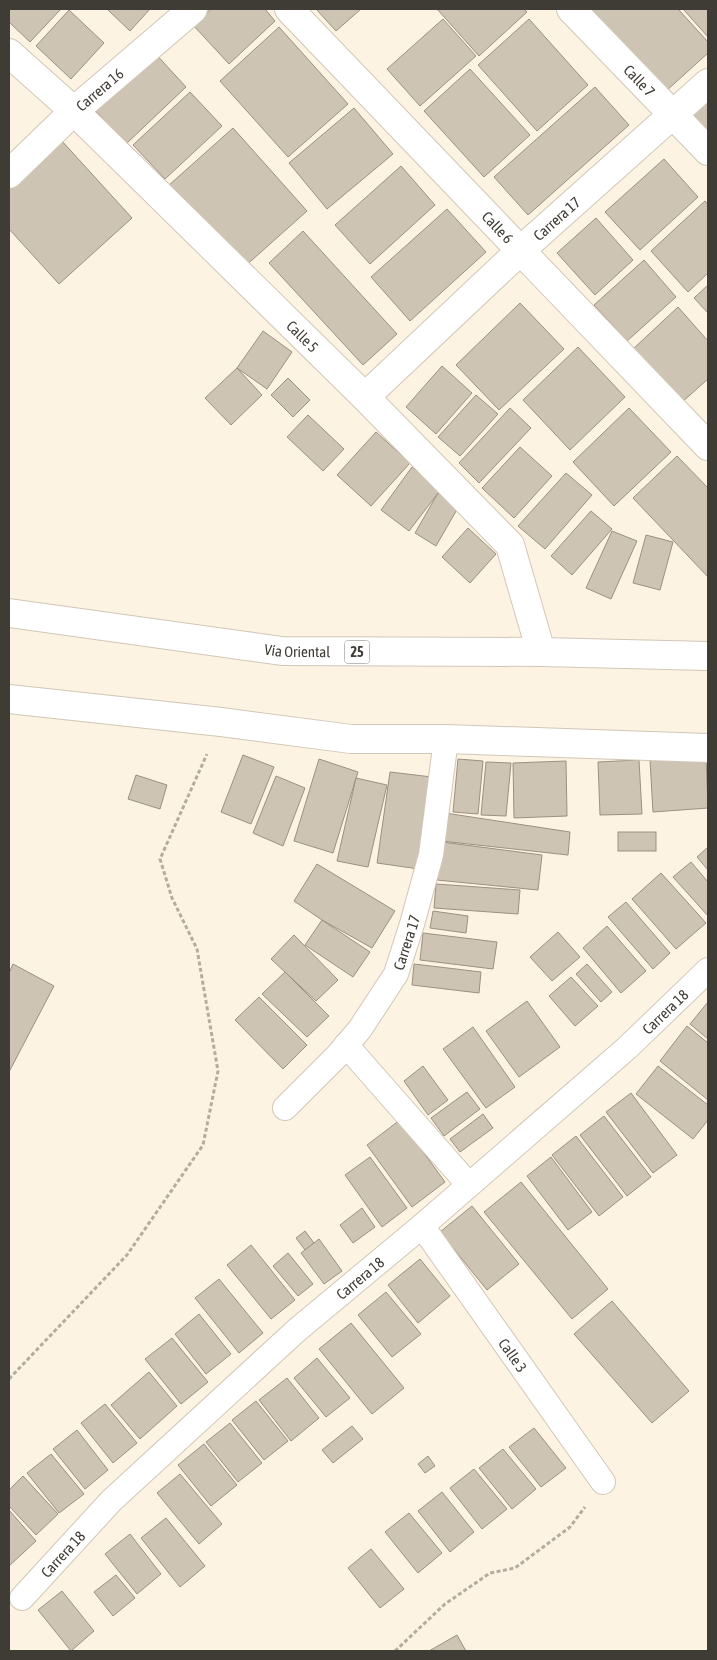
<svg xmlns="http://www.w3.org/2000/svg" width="717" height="1660" font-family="'Asap Condensed',sans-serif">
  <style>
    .building { fill: #cec4b4; stroke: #9a9182 }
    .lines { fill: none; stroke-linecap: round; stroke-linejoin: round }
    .service-casing { stroke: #d1c7b7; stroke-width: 26 }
    .minor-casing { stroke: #d1c7b7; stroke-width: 30 }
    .trunk-casing { stroke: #d1c7b7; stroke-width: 30 }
    .path { stroke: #b4aca0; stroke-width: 3; stroke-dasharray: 4 2.5; stroke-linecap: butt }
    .service { stroke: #fff; stroke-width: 24 }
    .minor { stroke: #fff; stroke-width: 28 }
    .trunk { stroke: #fff; stroke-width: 28 }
    .labels { text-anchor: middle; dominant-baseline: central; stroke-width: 4; stroke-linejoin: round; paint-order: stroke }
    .shield { fill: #fff; stroke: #797672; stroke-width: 1 }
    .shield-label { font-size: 14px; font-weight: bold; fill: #3f3b35 }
    .street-label { font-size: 15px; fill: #3f3b35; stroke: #fff }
  </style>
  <rect width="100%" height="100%" fill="#fdf3e2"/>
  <!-- building -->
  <g class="building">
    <path d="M9 9H61L30 42 9 22Z"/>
    <path d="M107 9H150L130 31Z"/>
    <path d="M211 9H265L275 21 229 64 193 25Z"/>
    <path d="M316 9H361L336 31Z"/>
    <path d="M437 9H524L527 12 479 56Z"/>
    <path d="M589 9H678L708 42V53L665 92Z"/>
    <path d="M683 9H708V37Z"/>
    <path d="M69 10 104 43 71 79 36 46Z"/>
    <path d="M443 19 476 56 420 106 387 69Z"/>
    <path d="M529 19 588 85 537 131 478 65Z"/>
    <path d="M279 27 348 104 288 157 220 81Z"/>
    <path d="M153 51 186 87 126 144 92 107Z"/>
    <path d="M470 69 530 135 484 177 424 111Z"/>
    <path d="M595 87 629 125 528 215 494 177Z"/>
    <path d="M190 92 222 126 165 179 133 145Z"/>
    <path d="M708 100V135L691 114Z"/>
    <path d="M354 108 393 154 327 209 289 163Z"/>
    <path d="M233 128 307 211 242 269 168 186Z"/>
    <path d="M61 140 132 218 59 284 9 229V188Z"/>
    <path d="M664 159 698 197 640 250 605 212Z"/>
    <path d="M401 166 435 205 370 264 335 225Z"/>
    <path d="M705 201 708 205V273L688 292 651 251Z"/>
    <path d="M447 209 486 252 410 321 371 277Z"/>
    <path d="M596 218 633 260 595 295 557 253Z"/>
    <path d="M303 231 397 334 363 365 269 263Z"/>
    <path d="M644 260 676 297 627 341 594 305Z"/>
    <path d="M708 285V313L694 298Z"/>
    <path d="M520 303 564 349 499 410 456 365Z"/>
    <path d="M678 307 708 341V379L681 403 632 350Z"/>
    <path d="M263 331 292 352 267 389 237 368Z"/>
    <path d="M578 347 625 397 570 450 523 400Z"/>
    <path d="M442 366 472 393 436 434 406 407Z"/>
    <path d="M237 368 262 395 231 425 205 398Z"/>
    <path d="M288 378 310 400 293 417 271 395Z"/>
    <path d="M476 395 498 414 460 456 438 437Z"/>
    <path d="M510 408 531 428 479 483 459 463Z"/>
    <path d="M629 408 671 452 614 506 573 462Z"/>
    <path d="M308 415 344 449 323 471 287 437Z"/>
    <path d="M376 432 410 463 371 506 337 475Z"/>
    <path d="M520 447 552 476 514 518 482 488Z"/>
    <path d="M677 456 708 488V577L633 498Z"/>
    <path d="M412 467 442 488 409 531 381 510Z"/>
    <path d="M566 473 592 495 545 549 518 526Z"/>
    <path d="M438 493 459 506 436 546 415 533Z"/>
    <path d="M591 511 612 529 572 575 551 556Z"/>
    <path d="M468 528 496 554 470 583 442 557Z"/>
    <path d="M612 531 637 541 611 599 586 588Z"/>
    <path d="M646 535 673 542 660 590 633 583Z"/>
    <path d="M243 755 274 767 251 824 221 812Z"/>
    <path d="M706 757 708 808 653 812 650 760Z"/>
    <path d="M319 759 358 772 333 853 294 841Z"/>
    <path d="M458 759 483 761 478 814 453 812Z"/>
    <path d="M639 760 642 814 600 815 598 762Z"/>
    <path d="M566 761 567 816 514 818 513 763Z"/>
    <path d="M486 762 511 763 506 816 481 815Z"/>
    <path d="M390 772 432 777 419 869 377 863Z"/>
    <path d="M136 775 167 785 160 809 128 799Z"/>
    <path d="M276 776 305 788 283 846 253 833Z"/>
    <path d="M356 778 387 785 368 867 337 861Z"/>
    <path d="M445 813 570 832 568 855 441 841Z"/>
    <rect x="618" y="832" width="38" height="19"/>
    <path d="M442 842 542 855 538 890 437 880Z"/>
    <path d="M708 847V870L697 857Z"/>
    <path d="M691 862 708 882V916L673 877Z"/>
    <path d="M317 864 395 911 372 948 322 920 294 901Z"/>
    <path d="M661 873 706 923 676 949 632 899Z"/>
    <path d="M436 884 520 890 518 914 434 908Z"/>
    <path d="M626 902 670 953 653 969 608 917Z"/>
    <path d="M433 911 468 916 466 933 430 928Z"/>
    <path d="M322 920 370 952 353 977 305 945Z"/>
    <path d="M607 926 646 971 621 993 583 948Z"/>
    <path d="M558 932 580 957 552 981 530 957Z"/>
    <path d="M423 933 497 942 493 969 420 960Z"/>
    <path d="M294 935 338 980 316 1001 271 959Z"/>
    <path d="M13 964 54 986 9 1072V973Z"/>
    <path d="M414 964 481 972 479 993 412 985Z"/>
    <path d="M587 964 612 992 601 1002 576 974Z"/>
    <path d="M285 972 329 1016 307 1037 262 994Z"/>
    <path d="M571 977 598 1006 575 1026 549 996Z"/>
    <path d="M259 997 307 1045 283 1069 235 1020Z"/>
    <path d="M527 1001 560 1047 519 1077 486 1031Z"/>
    <path d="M708 1002V1039L690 1024Z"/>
    <path d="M687 1026 708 1043V1100L660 1061Z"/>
    <path d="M473 1027 515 1087 486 1108 443 1049Z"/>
    <path d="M423 1066 448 1100 428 1115 404 1081Z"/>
    <path d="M658 1066 708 1105V1120L693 1139 636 1094Z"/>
    <path d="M467 1092 480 1109 444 1136 431 1118Z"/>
    <path d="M631 1093 677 1155 653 1173 606 1112Z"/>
    <path d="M483 1114 493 1128 460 1152 450 1139Z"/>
    <path d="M604 1116 651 1177 627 1196 580 1135Z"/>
    <path d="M400 1120 445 1182 412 1207 367 1145Z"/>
    <path d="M576 1136 623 1197 599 1216 552 1155Z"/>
    <path d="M370 1157 407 1208 382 1227 345 1175Z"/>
    <path d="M551 1157 592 1212 568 1230 527 1176Z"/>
    <path d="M521 1182 608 1289 572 1319 484 1212Z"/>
    <path d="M472 1206 519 1264 487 1290 440 1232Z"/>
    <path d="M362 1208 375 1227 353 1243 340 1225Z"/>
    <path d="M305 1231 314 1243 305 1250 296 1238Z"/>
    <path d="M319 1239 342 1271 324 1284 301 1253Z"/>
    <path d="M251 1245 295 1300 271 1319 227 1265Z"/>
    <path d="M288 1253 313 1284 298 1296 273 1266Z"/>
    <path d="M420 1259 450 1296 418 1323 388 1285Z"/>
    <path d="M219 1279 263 1333 239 1353 195 1298Z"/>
    <path d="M386 1292 421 1334 392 1357 358 1315Z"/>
    <path d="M612 1301 689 1391 652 1423 574 1334Z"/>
    <path d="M199 1314 231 1354 206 1374 175 1334Z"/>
    <path d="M351 1323 404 1388 372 1414 319 1349Z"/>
    <path d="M172 1338 208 1382 181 1404 145 1359Z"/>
    <path d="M317 1358 350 1398 326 1417 294 1378Z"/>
    <path d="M149 1372 177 1406 140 1439 111 1405Z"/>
    <path d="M287 1378 319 1418 291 1441 259 1400Z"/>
    <path d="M256 1401 288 1441 264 1460 232 1420Z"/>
    <path d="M105 1404 137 1443 113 1463 81 1423Z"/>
    <path d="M230 1423 262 1463 238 1482 206 1442Z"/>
    <path d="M352 1426 363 1439 333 1463 322 1450Z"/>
    <path d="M534 1428 566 1468 541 1487 509 1447Z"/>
    <path d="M77 1430 108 1470 85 1489 53 1449Z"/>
    <path d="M204 1444 237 1485 211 1506 178 1465Z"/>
    <path d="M503 1449 536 1489 512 1509 479 1468Z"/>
    <path d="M51 1454 84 1494 59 1513 27 1473Z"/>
    <path d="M428 1456 435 1466 425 1473 418 1464Z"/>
    <path d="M474 1469 507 1509 482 1529 450 1488Z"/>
    <path d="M180 1474 222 1524 199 1544 157 1493Z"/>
    <path d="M23 1476 58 1514 36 1535 9 1506V1490Z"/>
    <path d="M442 1492 474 1532 450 1552 418 1511Z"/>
    <path d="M9 1510 36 1541 9 1566Z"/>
    <path d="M409 1513 442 1553 418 1573 385 1532Z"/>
    <path d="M166 1518 205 1566 180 1587 141 1538Z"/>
    <path d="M130 1534 161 1574 137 1594 105 1554Z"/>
    <path d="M371 1549 404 1589 380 1608 348 1568Z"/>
    <path d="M116 1575 135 1598 113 1616 94 1592Z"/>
    <path d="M62 1591 94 1631 71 1651 38 1610Z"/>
    <path d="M457 1635 466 1651H429Z"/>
  </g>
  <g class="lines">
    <defs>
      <g id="service">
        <path d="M346 1045 469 1185"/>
        <path id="s1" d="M285 1108 337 1056 360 1029 396 974 412 924 431 855 446 739"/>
        <path id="s2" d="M422 1226 603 1482"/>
        <path id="s3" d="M22 1598 111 1501 297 1330 422 1226 627 1048 708 970"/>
      </g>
      <g id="minor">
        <path id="s4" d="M289 9 708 446"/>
        <path id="s5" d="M571 9 708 151"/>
        <path id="s6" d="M9 53 74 111 365 397 510 545 541 652"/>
        <path id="s7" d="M9 174 74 111 193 9"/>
        <path id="s8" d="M365 397 521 250 708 83"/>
      </g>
      <g id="trunk">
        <path id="s9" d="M9 613 282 651 541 652 708 656"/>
        <path d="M9 699 221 722 351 739H446L708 748"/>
      </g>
    </defs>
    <!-- service casing -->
    <use href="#service" class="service-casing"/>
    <!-- minor casing -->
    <use href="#minor" class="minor-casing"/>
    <!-- trunk casing -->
    <use href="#trunk" class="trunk-casing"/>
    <!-- path -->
    <g class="path">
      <path d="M9 1379 127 1255 203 1145 218 1071 197 949 172 898 160 859 207 754"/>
      <path d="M395 1651 445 1604 490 1573 515 1568 570 1527 585 1507"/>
    </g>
    <!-- service -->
    <use href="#service" class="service"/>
    <!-- minor -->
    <use href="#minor" class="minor"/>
    <!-- trunk -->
    <use href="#trunk" class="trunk"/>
  </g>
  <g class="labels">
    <!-- shield labels -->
    <rect class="shield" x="344.5" y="640.5" width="25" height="23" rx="4"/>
    <g class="shield-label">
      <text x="357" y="652">25</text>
    </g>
    <!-- street labels -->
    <g class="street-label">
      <text stroke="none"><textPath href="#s5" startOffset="99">Calle 7</textPath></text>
      <text stroke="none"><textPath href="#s7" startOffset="124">Carrera 16</textPath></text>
      <text stroke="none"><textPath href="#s8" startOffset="262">Carrera 17</textPath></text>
      <text stroke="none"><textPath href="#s4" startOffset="302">Calle 6</textPath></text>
      <text stroke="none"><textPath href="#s6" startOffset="408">Calle 5</textPath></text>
      <text stroke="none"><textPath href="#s9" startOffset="291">Vía Oriental</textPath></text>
      <text stroke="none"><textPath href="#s1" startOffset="208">Carrera 17</textPath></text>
      <text stroke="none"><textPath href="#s3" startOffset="871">Carrera 18</textPath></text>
      <text stroke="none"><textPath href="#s3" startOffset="466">Carrera 18</textPath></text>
      <text stroke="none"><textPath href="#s2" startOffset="158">Calle 3</textPath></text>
      <text stroke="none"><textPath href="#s3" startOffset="60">Carrera 18</textPath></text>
    </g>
  </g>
  <!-- border -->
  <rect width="717" height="1660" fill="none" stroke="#3f3b35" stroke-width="20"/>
</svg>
